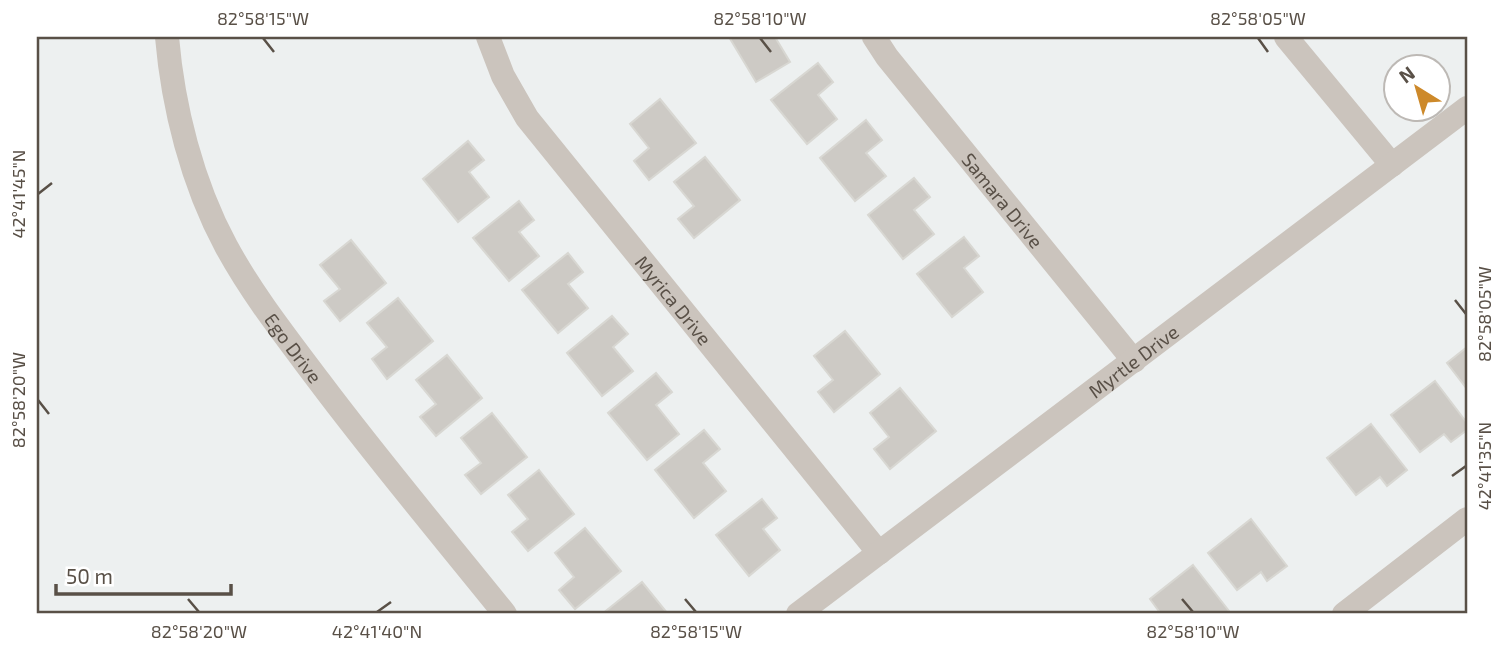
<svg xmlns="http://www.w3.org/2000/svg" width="1504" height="651" font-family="'Exo 2',sans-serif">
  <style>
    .building { fill: #cdcac5; stroke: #d8d7d2; stroke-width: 2 }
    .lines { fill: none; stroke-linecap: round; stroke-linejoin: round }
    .minor { stroke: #cbc4bd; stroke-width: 24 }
    .ticks { fill: none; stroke: #595047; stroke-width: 2.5 }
    .labels { text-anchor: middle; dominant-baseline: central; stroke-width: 7; stroke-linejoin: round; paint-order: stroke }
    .street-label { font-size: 19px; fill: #595047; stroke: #fff }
    .neatline { fill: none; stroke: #595047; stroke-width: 2.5 }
    .ticks-label { font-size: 18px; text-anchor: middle; fill: #595047 }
  </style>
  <rect width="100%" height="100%" fill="#edf0f0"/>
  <!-- building -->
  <g class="building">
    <path d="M729 37H775L790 62 756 82Z"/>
    <path d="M818 63 833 82 818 95 837 119 807 144 771 100Z"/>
    <path d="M660 99 696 143 649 180 634 161 649 148 630 124Z"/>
    <path d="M866 120 882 140 866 153 886 176 855 201 820 158Z"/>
    <path d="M468 141 484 160 469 172 489 197 458 222 423 179Z"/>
    <path d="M705 157 740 200 694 238 678 219 694 206 674 182Z"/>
    <path d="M914 178 930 197 914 210 934 234 903 259 868 215Z"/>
    <path d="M519 201 534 220 519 232 539 256 509 281 473 238Z"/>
    <path d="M964 237 979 256 964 268 983 292 952 317 917 274Z"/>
    <path d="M351 240 386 283 340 321 324 301 340 289 320 265Z"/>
    <path d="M568 253 583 272 568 284 588 308 558 333 522 290Z"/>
    <path d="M398 298 433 341 387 379 372 359 387 347 367 323Z"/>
    <path d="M612 316 628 334 613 347 633 371 602 396 567 353Z"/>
    <path d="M845 331 880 374 834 412 818 392 833 380 814 356Z"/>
    <path d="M1467 347V389L1447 363Z"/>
    <path d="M447 355 482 398 436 436 420 417 436 404 416 380Z"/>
    <path d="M656 373 672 392 656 405 679 434 647 460 608 413Z"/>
    <path d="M1435 381 1467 423V430L1451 442 1444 434 1420 452 1391 415Z"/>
    <path d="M900 388 936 431 890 469 874 449 889 437 870 413Z"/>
    <path d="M492 413 527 457 481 494 465 475 481 463 461 438Z"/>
    <path d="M1371 424 1407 470 1387 486 1380 477 1356 495 1327 458Z"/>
    <path d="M704 430 720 449 703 463 726 491 694 518 655 470Z"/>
    <path d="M539 470 574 514 528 551 512 532 528 519 508 495Z"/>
    <path d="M762 499 777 518 763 529 780 550 749 576 716 535Z"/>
    <path d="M1251 519 1287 566 1267 581 1261 572 1237 590 1208 553Z"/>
    <path d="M585 528 621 571 575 609 559 590 574 577 555 553Z"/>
    <path d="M1193 565 1229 611 1225 614H1161L1150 599Z"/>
    <path d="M642 582 668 614H602Z"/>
  </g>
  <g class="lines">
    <!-- minor -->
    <g class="minor">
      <path id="s1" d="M167 37C173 107 192 183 226 246 252 294 286 337 319 381 379 461 443 537 505 614"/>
      <path id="s2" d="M488 37 503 76 527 118 879 553"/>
      <path id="s3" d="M874 37 887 57 1134 361"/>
      <path d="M1286 37 1392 165"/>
      <path id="s4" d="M798 614 1467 108"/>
      <path d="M1344 614 1467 519"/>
    </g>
  </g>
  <!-- ticks -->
  <path class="ticks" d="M263 38 274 52M760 38 771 52M1258 38 1268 52M38 194 52 183M1455 300 1466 314M38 400 49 414M1452 476 1466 466M188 599 199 612M685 599 696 612M1182 599 1193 612M377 612 391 602"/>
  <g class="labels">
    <!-- street labels -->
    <g class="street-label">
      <text stroke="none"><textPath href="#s3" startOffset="208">Samara Drive</textPath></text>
      <text stroke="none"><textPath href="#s2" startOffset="324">Myrica Drive</textPath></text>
      <text stroke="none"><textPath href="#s1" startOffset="341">Ego Drive</textPath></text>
      <text stroke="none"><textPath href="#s4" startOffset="420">Myrtle Drive</textPath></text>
    </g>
  </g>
  <!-- border -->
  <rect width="1504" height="651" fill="none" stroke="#ffffff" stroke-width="77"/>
  <!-- north arrow -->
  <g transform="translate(1417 88) rotate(323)"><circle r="33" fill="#ffffff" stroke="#bdb9b5" stroke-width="2"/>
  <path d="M0-5L12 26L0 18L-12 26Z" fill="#cd892a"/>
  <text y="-10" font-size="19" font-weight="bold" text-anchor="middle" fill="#595047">N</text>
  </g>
  <!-- scale -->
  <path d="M56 584v10h175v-10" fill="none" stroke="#595047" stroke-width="3.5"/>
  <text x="66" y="584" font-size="21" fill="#595047" stroke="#ffffff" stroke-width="5" paint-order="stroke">50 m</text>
  <rect x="38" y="38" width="1428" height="574" class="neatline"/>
  <g class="ticks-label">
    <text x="263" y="25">82°58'15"W</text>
    <text x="760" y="25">82°58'10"W</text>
    <text x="1258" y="25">82°58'05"W</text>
    <text transform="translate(19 194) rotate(-90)" y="6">42°41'45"N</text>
    <text transform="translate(1485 314) rotate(-90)" y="6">82°58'05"W</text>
    <text transform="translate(19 400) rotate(-90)" y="6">82°58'20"W</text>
    <text transform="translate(1485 466) rotate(-90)" y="6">42°41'35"N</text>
    <text x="199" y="638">82°58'20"W</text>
    <text x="377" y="638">42°41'40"N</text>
    <text x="696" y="638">82°58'15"W</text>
    <text x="1193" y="638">82°58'10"W</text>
  </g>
</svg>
